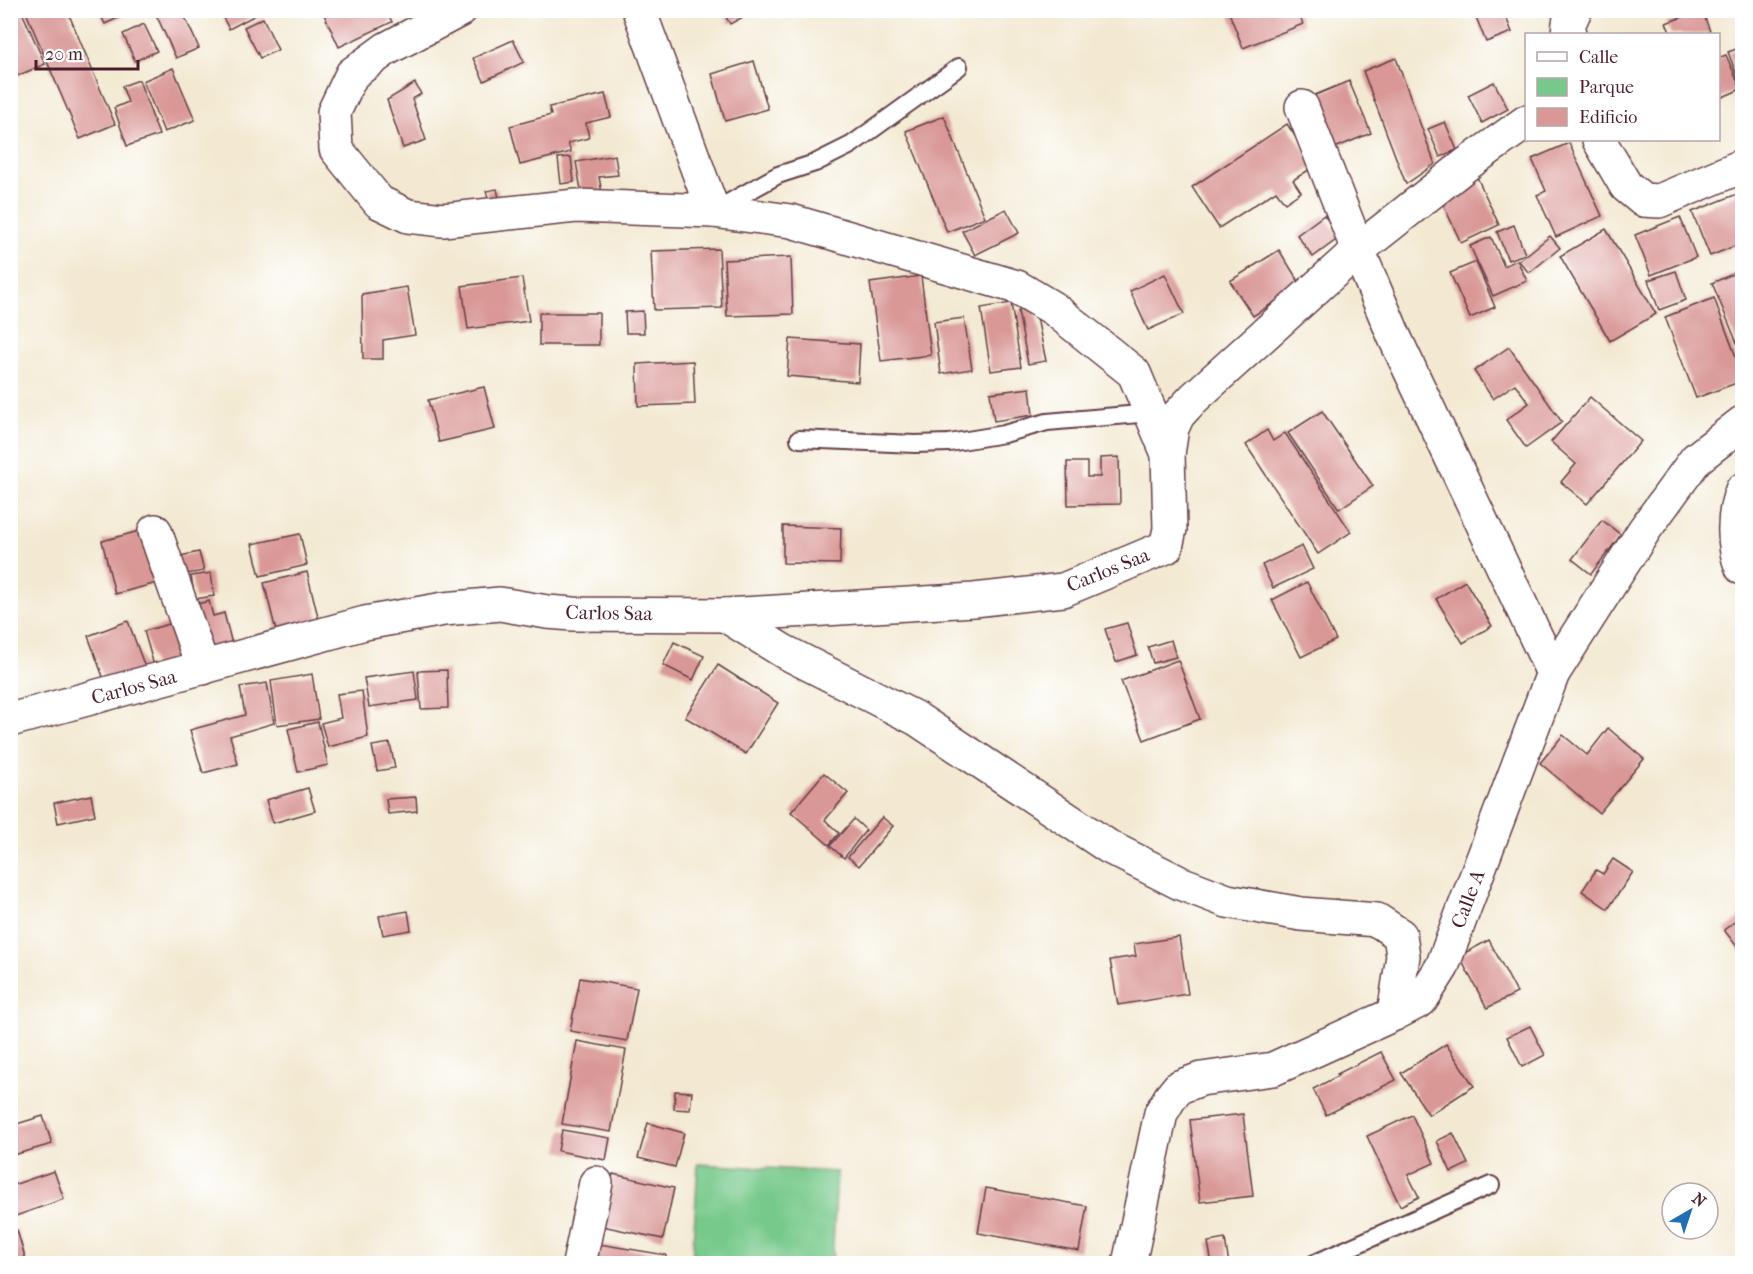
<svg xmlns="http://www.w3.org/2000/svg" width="1753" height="1274" font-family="'IM FELL French Canon',serif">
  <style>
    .green { fill: #77c98b; stroke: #60745b; stroke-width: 1.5 }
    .building { fill: #d99896 }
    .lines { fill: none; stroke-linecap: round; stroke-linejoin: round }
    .lane-casing { stroke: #633d44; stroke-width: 20 }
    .street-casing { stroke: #633d44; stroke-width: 36 }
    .lane { stroke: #fff; stroke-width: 16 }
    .street { stroke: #fff; stroke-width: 33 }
    .labels { text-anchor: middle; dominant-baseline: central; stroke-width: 4.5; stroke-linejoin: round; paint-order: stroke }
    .street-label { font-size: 20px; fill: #4a1f2b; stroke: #fff }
  </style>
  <rect width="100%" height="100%" fill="#fff"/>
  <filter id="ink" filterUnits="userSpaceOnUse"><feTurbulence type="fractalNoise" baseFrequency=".0167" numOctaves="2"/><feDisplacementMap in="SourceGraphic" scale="12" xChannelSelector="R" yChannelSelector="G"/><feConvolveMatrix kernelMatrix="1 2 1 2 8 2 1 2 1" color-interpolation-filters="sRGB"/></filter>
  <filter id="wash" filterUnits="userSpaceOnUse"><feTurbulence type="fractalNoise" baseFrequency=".008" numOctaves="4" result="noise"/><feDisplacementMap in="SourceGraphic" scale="24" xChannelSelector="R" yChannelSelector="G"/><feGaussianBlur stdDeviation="1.35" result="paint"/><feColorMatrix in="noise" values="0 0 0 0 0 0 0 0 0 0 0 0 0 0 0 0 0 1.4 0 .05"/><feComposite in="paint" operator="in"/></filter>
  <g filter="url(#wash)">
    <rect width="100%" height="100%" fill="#f3e9d2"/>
    <!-- green -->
    <path class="green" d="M698 1164 837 1172 832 1263H692Z"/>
    <g id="blocks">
      <!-- building -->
      <g class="building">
        <path d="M10 10H21L45 64 10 79Z"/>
        <path d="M25 10H67L115 124 80 139Z"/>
        <path d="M98 10H136L105 24Z"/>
        <path d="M154 10H194L184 15 199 48 176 58Z"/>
        <path d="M219 10H265L229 29Z"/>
        <path d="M322 10H386L392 22 339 47Z"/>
        <path d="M722 10H756L730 24Z"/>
        <path d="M1228 10H1297L1303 24 1243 48Z"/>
        <path d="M1478 10H1503L1512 32 1486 42 1474 12Z"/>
        <path d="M1702 10 1711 34H1671L1666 23Z"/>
        <path d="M263 18 278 50 260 58 244 27Z"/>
        <path d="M144 24 157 51 135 61 123 34Z"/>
        <path d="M513 40 524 62 484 81 473 58Z"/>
        <path d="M1742 47V88L1728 52Z"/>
        <path d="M1726 55 1741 89 1718 99V58Z"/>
        <path d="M1396 58 1435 164 1406 184 1363 71Z"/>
        <path d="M754 61 768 109 725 121 712 74Z"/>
        <path d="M173 68 195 120 164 132 143 81Z"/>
        <path d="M139 80 159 135 127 146 114 108 128 102 122 86Z"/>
        <path d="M1349 81 1371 133 1330 150 1308 98Z"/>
        <path d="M1494 82 1508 109 1482 123 1468 95Z"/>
        <path d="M415 83 421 94 412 99 426 140 403 148 387 100Z"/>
        <path d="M605 94 611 117 586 123 589 138 568 143 571 152 520 165 510 126 551 115 549 107Z"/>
        <path d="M944 116 985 217 947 232 906 131Z"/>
        <path d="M1445 122 1457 150 1440 157 1428 129Z"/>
        <path d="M1287 124 1315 166 1293 180 1301 192 1285 203 1276 191 1219 228 1192 187Z"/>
        <path d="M1569 143 1602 216 1556 237 1537 195 1546 191 1532 159Z"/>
        <path d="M615 155 618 175 599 177 603 198 583 201 576 162Z"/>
        <path d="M571 157 574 182 561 184 558 158Z"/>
        <path d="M1477 177 1499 225 1461 243 1439 195Z"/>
        <path d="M497 189 500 202 490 205 486 191Z"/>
        <path d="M1742 192V243L1710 256 1692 212Z"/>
        <path d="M1006 209 1019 233 975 255 962 231Z"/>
        <path d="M1324 215 1340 237 1313 257 1297 235Z"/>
        <path d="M1680 217 1696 257 1651 275 1635 235Z"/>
        <path d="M1514 225 1525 254 1508 260 1497 232Z"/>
        <path d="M1606 229 1656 314 1610 341 1560 256Z"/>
        <path d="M1550 236 1560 248 1529 273 1519 261Z"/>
        <path d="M1491 237 1504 266 1517 260 1527 281 1493 296 1470 246Z"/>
        <path d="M719 249 722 308 654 310 651 251Z"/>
        <path d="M1279 250 1301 285 1253 316 1230 281Z"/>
        <path d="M791 257 793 314 727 316 724 260Z"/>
        <path d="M1476 262 1495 307 1470 318 1450 273Z"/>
        <path d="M1742 270V355L1712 283Z"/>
        <path d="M1676 271 1686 300 1659 310 1648 280Z"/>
        <path d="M1165 274 1184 314 1148 330 1130 291Z"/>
        <path d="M921 276 931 355 881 361 870 283Z"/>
        <path d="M522 278 529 321 468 329 462 286Z"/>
        <path d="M407 287 415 335 383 340V359H363L362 294Z"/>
        <path d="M1714 298 1742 373V381L1696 398 1665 317Z"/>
        <path d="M1011 303 1021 367 991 371 981 308Z"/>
        <path d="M1035 308 1046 361 1028 364 1018 311Z"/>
        <path d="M643 311 644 333H626L625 312Z"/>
        <rect x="539" y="313" width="60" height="32"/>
        <path d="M964 318 972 369 941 374 934 322Z"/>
        <path d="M790 339 860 344 858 382 787 376Z"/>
        <path d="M1509 347 1562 422 1526 448 1506 420 1529 403 1515 384 1493 399 1474 371Z"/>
        <path d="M693 361 695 404 638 406 637 364Z"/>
        <path d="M484 387 495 429 439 442 428 400Z"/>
        <path d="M1030 388 1033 415 994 421 990 393Z"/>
        <path d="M1590 397 1641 441 1587 504 1561 482 1576 464 1551 442Z"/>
        <path d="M1322 411 1373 486 1339 509 1288 433Z"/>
        <path d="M1267 430 1273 441 1285 433 1351 532 1318 554 1246 445Z"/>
        <path d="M1119 457 1120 504 1068 505 1067 462H1087V477H1100V458Z"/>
        <path d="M1602 520 1621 535 1591 574 1572 559Z"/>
        <path d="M783 526 841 528 840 564 783 563Z"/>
        <path d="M143 530 157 583 115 594 102 541Z"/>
        <path d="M300 534 307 565 260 576 252 544Z"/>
        <path d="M1302 546 1313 569 1273 588 1262 565Z"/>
        <path d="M199 552 204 571 175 576 171 558Z"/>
        <path d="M307 572 319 621 276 631 264 583Z"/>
        <path d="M211 573 214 596 195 599 191 576Z"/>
        <path d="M1465 581 1492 626 1463 643 1436 599Z"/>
        <path d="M1307 582 1336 640 1301 657 1272 600Z"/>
        <path d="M209 601 213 616 224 613 232 644 201 652 189 606Z"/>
        <path d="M128 621 146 670 106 685 88 636Z"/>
        <path d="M180 621 191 658 155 669 144 631Z"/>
        <path d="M1127 623 1137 655 1116 662 1105 629Z"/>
        <path d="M1171 640 1176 657 1153 663 1148 647Z"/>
        <path d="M674 642 704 656 693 680 663 665Z"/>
        <path d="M1178 660 1200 719 1144 740 1121 681Z"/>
        <path d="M718 665 778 703 746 754 685 717Z"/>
        <path d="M447 670 448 708 421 709 418 671Z"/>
        <path d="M414 671 418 700 369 707 364 678Z"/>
        <path d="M312 674 319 719 277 725 271 681Z"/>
        <path d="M267 683 274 723 230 736 238 764 203 773 190 730 245 715 240 687Z"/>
        <path d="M362 691 368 737 328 747 321 723 341 718 337 694Z"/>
        <path d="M318 722 328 765 298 772 288 729Z"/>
        <path d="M1608 728 1644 759 1599 813 1540 763 1563 735 1587 755Z"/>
        <path d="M390 743 395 768 377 771 372 746Z"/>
        <path d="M824 773 848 793 825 820 839 833 829 845 791 812Z"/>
        <path d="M308 788 315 811 273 823 266 800Z"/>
        <path d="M91 795 95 815 58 823 54 803Z"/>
        <path d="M416 797 417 811 388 814 386 799Z"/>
        <path d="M882 817 893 826 859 866 848 857Z"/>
        <path d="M854 819 866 830 844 858 830 846Z"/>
        <path d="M1613 859 1633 872 1608 909 1582 891 1596 870 1603 874Z"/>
        <path d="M408 911 411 930 383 935 379 916Z"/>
        <path d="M1742 916V953L1724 930Z"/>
        <path d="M1179 937 1188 994 1118 1005 1110 960 1136 956 1134 944Z"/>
        <path d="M1489 940 1517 993 1487 1008 1459 956Z"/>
        <path d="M580 978 637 988 627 1041 570 1031Z"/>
        <path d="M1530 1026 1545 1055 1522 1067 1507 1037Z"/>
        <path d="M577 1041 626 1050 611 1132 562 1124Z"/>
        <path d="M1446 1044 1474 1086 1429 1115 1401 1073Z"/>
        <path d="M1381 1052 1396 1080 1326 1115 1313 1089 1338 1076 1337 1074Z"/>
        <path d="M675 1091 692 1092 690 1110 674 1109Z"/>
        <path d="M1243 1114 1253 1196 1200 1202 1190 1120Z"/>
        <path d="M1412 1115 1434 1163 1408 1175 1419 1197 1400 1206 1367 1136Z"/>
        <path d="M43 1116 52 1144 10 1156V1126Z"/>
        <path d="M648 1123 684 1133 675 1167 638 1158Z"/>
        <path d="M562 1130 610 1138 606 1160 558 1151Z"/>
        <path d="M1453 1133 1468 1164 1451 1172 1437 1141Z"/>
        <path d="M54 1171 64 1199 10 1218V1186Z"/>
        <path d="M613 1174 674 1188 663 1239 602 1226Z"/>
        <path d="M986 1188 1087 1206 1079 1251 978 1233Z"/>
        <path d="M17 1230 27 1264H10V1232Z"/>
        <path d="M1225 1239 1229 1264H1212L1208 1242Z"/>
        <path d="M593 1243 666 1255 665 1264H590Z"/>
      </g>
    </g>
  </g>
  <g filter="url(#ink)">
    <use href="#blocks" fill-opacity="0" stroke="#633d44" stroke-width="1.5"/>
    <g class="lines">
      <defs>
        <g id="lane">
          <path d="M719 208 778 175 815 163 851 145 959 67"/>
          <path d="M799 439 915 444 949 443 1004 434 1047 422 1151 413"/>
          <path d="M1313 1264 1491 1185"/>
        </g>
        <g id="street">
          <path d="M460 10 386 49 352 74 334 112 336 149 379 202 408 216 443 220 576 206 713 211 791 221 1017 287 1054 309 1134 373 1168 454"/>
          <path d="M639 10 713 211"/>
          <path d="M1568 34 1569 23 1575 10"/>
          <path d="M1302 107 1358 250 1394 336 1553 673"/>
          <path d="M1599 140 1626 186 1643 200 1659 201 1742 166"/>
          <path d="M1742 490C1733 513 1732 545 1742 568"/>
          <path d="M155 531 203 668"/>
          <path d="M725 615 783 651 917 719 1109 847 1180 883 1227 901 1301 914 1377 920 1400 935 1403 956 1394 1014"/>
          <path d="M10 720 365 623 444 609 500 604 547 612 573 614 725 615 974 600 1063 590 1166 547 1170 529 1168 454 1172 428 1178 415 1194 398 1358 250 1467 164 1526 122"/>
          <path d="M579 1264 596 1183"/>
          <path d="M1129 1264 1161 1113 1170 1098 1179 1087 1201 1079 1273 1069 1394 1014 1421 1000 1442 967 1553 673 1645 529 1696 459 1742 423"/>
        </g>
      </defs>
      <!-- lane casing -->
      <use href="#lane" class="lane-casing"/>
      <!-- street casing -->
      <use href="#street" class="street-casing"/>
      <!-- lane -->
      <use href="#lane" class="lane"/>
      <!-- street -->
      <use href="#street" class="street"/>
    </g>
  </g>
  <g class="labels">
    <!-- street labels -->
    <g class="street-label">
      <text transform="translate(1108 570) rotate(-22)">Carlos Saa</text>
      <text transform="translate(609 613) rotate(1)">Carlos Saa</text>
      <text transform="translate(134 687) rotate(-15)">Carlos Saa</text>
      <text transform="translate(1468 899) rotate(-69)">Calle A</text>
    </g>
  </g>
  <!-- margin -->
  <rect width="1753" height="1274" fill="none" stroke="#fff" stroke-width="36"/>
  <!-- legend -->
  <rect x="1525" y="33" width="195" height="108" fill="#ffffff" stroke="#b7a5aa" stroke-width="1.5"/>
  <rect x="1537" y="52" width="30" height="9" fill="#ffffff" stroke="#b7a5aa" stroke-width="1.5"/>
  <text x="1579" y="63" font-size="18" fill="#4a1f2b">Calle</text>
  <rect x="1537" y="78" width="30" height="18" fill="#77c98b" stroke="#b7a5aa" stroke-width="1.5"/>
  <text x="1579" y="93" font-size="18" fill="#4a1f2b">Parque</text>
  <rect x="1537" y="108" width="30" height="18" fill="#d99896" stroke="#b7a5aa" stroke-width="1.5"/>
  <text x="1579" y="123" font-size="18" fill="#4a1f2b">Edificio</text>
  <!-- north arrow -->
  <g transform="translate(1690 1211) rotate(39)"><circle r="28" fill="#ffffff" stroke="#b7a5aa" stroke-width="1.5"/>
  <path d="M0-4.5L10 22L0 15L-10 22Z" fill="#1f6fb2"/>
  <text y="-9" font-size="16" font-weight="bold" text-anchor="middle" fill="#4a1f2b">N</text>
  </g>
  <!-- scale -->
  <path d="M36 60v9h102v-9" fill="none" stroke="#4a1f2b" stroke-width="3"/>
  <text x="45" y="60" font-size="18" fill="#4a1f2b" stroke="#ffffff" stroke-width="4.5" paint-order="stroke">20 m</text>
</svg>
